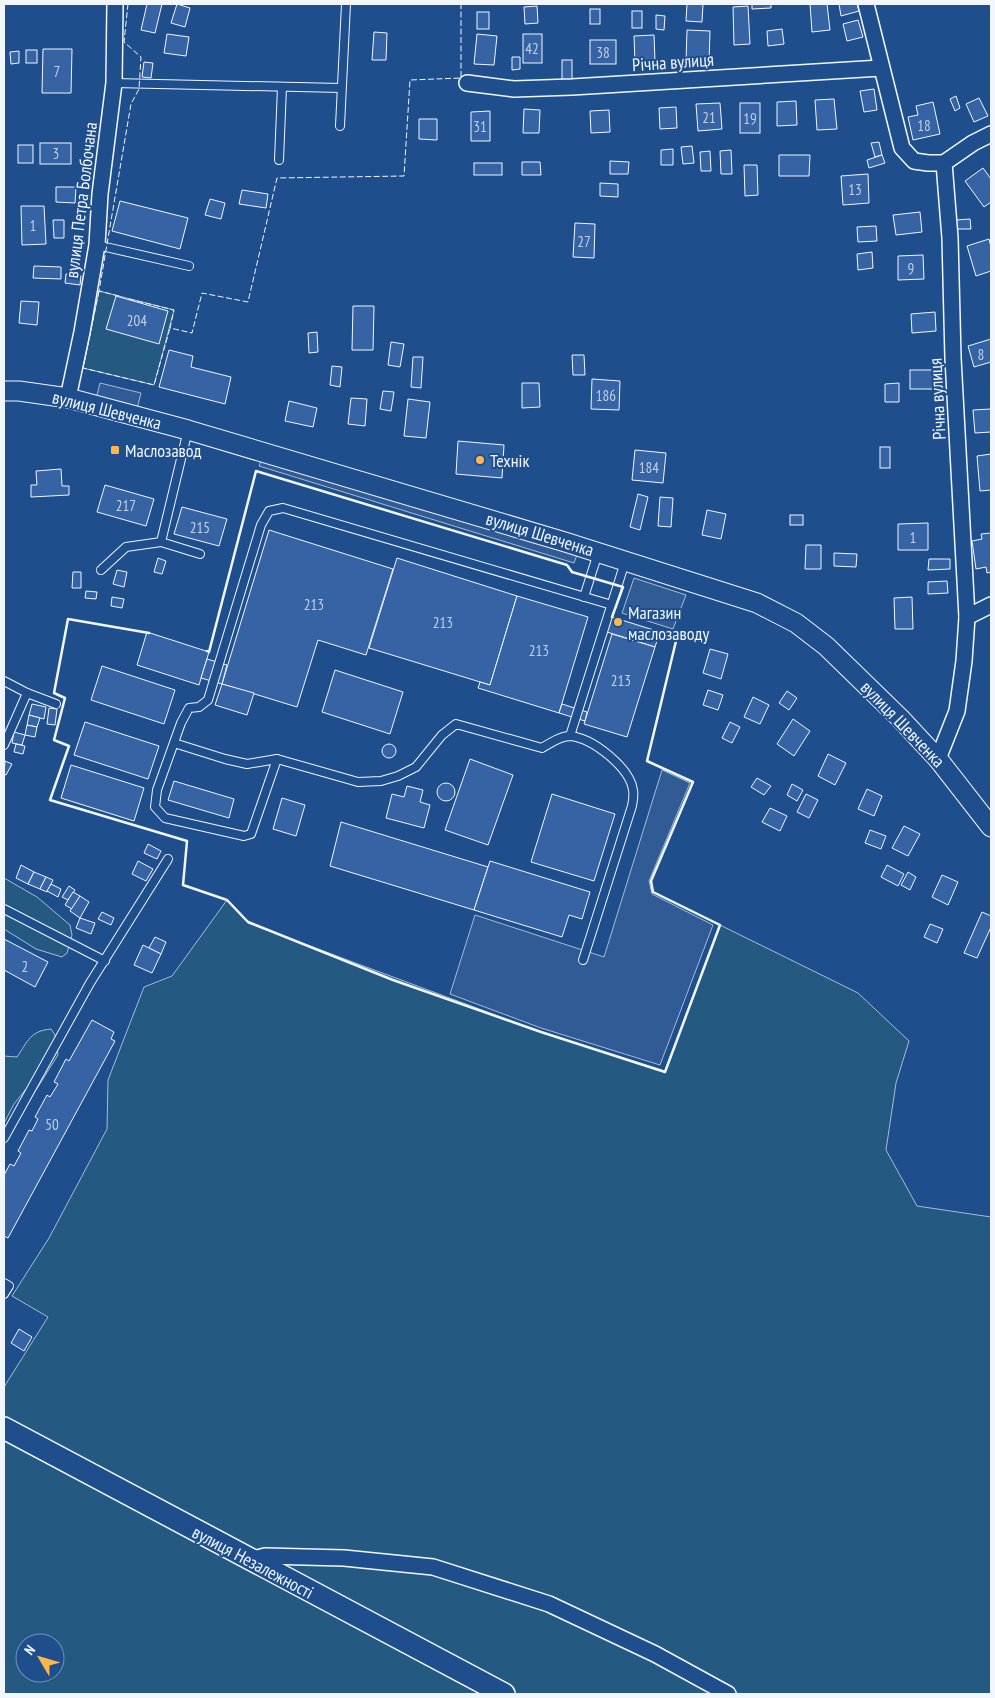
<svg xmlns="http://www.w3.org/2000/svg" width="995" height="1698" font-family="'PT Sans Narrow',sans-serif">
  <style>
    .green { fill: #245a82; stroke: #a8bbd7; fill-rule: evenodd }
    .parking { fill: #305b95; stroke: #a8bbd7 }
    .building { fill: #3563a3; stroke: #f2f6ff }
    .lines { fill: none; stroke-linecap: round; stroke-linejoin: round }
    .service-casing { stroke: #f2f6ff; stroke-width: 10 }
    .minor-casing { stroke: #f2f6ff; stroke-width: 18 }
    .tertiary-casing { stroke: #f2f6ff; stroke-width: 21 }
    .secondary-casing { stroke: #f2f6ff; stroke-width: 24 }
    .service { stroke: #1f4e8c; stroke-width: 8 }
    .minor { stroke: #1f4e8c; stroke-width: 15 }
    .tertiary { stroke: #1f4e8c; stroke-width: 19 }
    .secondary { stroke: #1f4e8c; stroke-width: 21 }
    .fence { stroke: #f2f6ff; stroke-width: 1; stroke-dasharray: 6 2.5; stroke-linecap: butt }
    .wall { stroke: #f2f6ff; stroke-width: 2.5 }
    .poi-dot { fill: #ffb74d; stroke: #1f4e8c; stroke-width: 2 }
    .labels { text-anchor: middle; dominant-baseline: central; stroke-width: 4; stroke-linejoin: round; paint-order: stroke }
    .number-label { font-size: 15px; fill: #c3d1e8 }
    .street-label { font-size: 18px; fill: #f2f6ff; stroke: #1f4e8c }
    .poi-label { font-size: 18px; fill: #f2f6ff; stroke: #1f4e8c; text-anchor: start }
  </style>
  <rect width="100%" height="100%" fill="#1f4e8c"/>
  <!-- green -->
  <g class="green">
    <path d="M99 291 174 310 154 385 83 368Z"/>
    <path d="M4 878 37 897 70 925 72 935 67 953 62 957 36 949 4 929Z"/>
    <path d="M227 900 248 923 541 1032 665 1071 720 925 858 993 909 1041 896 1083 886 1150 917 1206 991 1217V1694H4V1387L48 1317 12 1296 49 1238 107 1129 108 1080 144 987 172 976ZM25 1643H55V1673H25Z"/>
    <path d="M51 1029 55 1035 58 1055 36 1090 26 1089 14 1104 4 1123V1056L17 1057C28 1041 30 1031 51 1029Z"/>
  </g>
  <!-- parking -->
  <g class="parking">
    <path d="M100 383 141 393 137 409 96 399Z"/>
    <path d="M263 455 578 552 574 563 259 466Z"/>
    <path d="M634 578 686 595 673 629 622 613Z"/>
    <path d="M662 770 690 783 649 881 652 894 713 925 660 1065 541 1028 450 994 475 915 604 957Z"/>
  </g>
  <!-- building -->
  <g class="building">
    <path d="M147 4H162L155 33 141 30Z"/>
    <path d="M177 4 190 8 185 27 171 23Z"/>
    <path d="M687 4H703L702 22 686 21Z"/>
    <path d="M752 4H771V8L752 9Z"/>
    <path d="M810 4H827L830 30 812 32Z"/>
    <path d="M839 4H857L859 11 841 16Z"/>
    <path d="M537 6 538 23 525 24 524 7Z"/>
    <path d="M748 6 750 44 734 45 733 7Z"/>
    <rect x="590" y="9" width="10" height="15"/>
    <rect x="632" y="11" width="10" height="17"/>
    <rect x="477" y="12" width="12" height="17"/>
    <path d="M656 15 665 16 664 30 656 29Z"/>
    <path d="M858 20 863 37 847 41 843 24Z"/>
    <path d="M782 29 784 44 768 46 767 31Z"/>
    <path d="M687 30 710 31 709 63 686 62Z"/>
    <path d="M374 32 387 33 386 60H372Z"/>
    <path d="M167 34 189 37 186 56 164 53Z"/>
    <path d="M477 34 497 36 494 65 474 64Z"/>
    <rect x="523" y="34" width="19" height="29"/>
    <path d="M654 35 655 61 635 62 634 36Z"/>
    <rect x="590" y="40" width="26" height="24"/>
    <path d="M43 49H72L71 93H42Z"/>
    <rect x="26" y="50" width="11" height="13"/>
    <path d="M19 51V63L11 64 10 52Z"/>
    <path d="M512 57H520V69L512 70Z"/>
    <rect x="562" y="60" width="10" height="21"/>
    <path d="M144 62 153 63 151 78 142 77Z"/>
    <path d="M874 89 877 110 864 112 860 91Z"/>
    <path d="M956 96 960 108 955 111 950 99Z"/>
    <path d="M979 98 988 116 974 122 966 104Z"/>
    <path d="M834 99 837 129 817 130 815 100Z"/>
    <path d="M796 101 797 125 777 126V102Z"/>
    <path d="M933 102 940 134 913 140 908 117 918 115 916 106Z"/>
    <path d="M720 103 722 129 698 131 696 104Z"/>
    <rect x="740" y="103" width="20" height="30"/>
    <path d="M676 107 677 128 660 129 659 108Z"/>
    <path d="M524 109 540 110 539 133H523Z"/>
    <path d="M609 110 610 132 591 133 590 111Z"/>
    <path d="M490 111V141H471V112Z"/>
    <path d="M419 119H437V140L419 139Z"/>
    <path d="M879 142 882 155 875 157 871 143Z"/>
    <rect x="40" y="143" width="31" height="21"/>
    <rect x="18" y="145" width="15" height="18"/>
    <path d="M692 146 694 163 683 164 681 147Z"/>
    <path d="M673 149V165H661V150Z"/>
    <path d="M731 150 732 174H721L720 151Z"/>
    <path d="M710 151 711 171H701L700 152Z"/>
    <path d="M779 155H810L809 176H779Z"/>
    <path d="M882 155 885 163 869 168 867 160Z"/>
    <path d="M610 161 629 162 628 174H610Z"/>
    <path d="M522 162H540L541 175H522Z"/>
    <rect x="474" y="163" width="28" height="12"/>
    <path d="M744 165H757L758 195 745 196Z"/>
    <path d="M983 168 991 179V202L984 207 965 181Z"/>
    <path d="M868 174 869 203 843 205 841 176Z"/>
    <path d="M600 183 618 184V197L600 196Z"/>
    <path d="M56 187H76L75 203 56 202Z"/>
    <path d="M242 190 268 194 266 208 239 204Z"/>
    <path d="M210 199 225 203 221 219 205 215Z"/>
    <path d="M120 201 188 218 180 249 112 231Z"/>
    <path d="M21 206H44L46 244 22 245Z"/>
    <path d="M920 212 922 232 896 235 893 215Z"/>
    <path d="M970 219 971 229H957L956 220Z"/>
    <path d="M53 220H64V238H54Z"/>
    <path d="M575 223 595 224 594 258 573 257Z"/>
    <path d="M876 226 877 241 858 242 857 227Z"/>
    <path d="M989 239 991 247V271L976 276 967 246Z"/>
    <path d="M872 252 873 268 858 270 857 254Z"/>
    <path d="M923 255 924 279 898 280V256Z"/>
    <path d="M34 266 61 267V279L33 278Z"/>
    <path d="M66 274 81 276 80 285 65 283Z"/>
    <path d="M116 296 168 311 159 344 106 329Z"/>
    <path d="M21 301 39 302 37 325 19 323Z"/>
    <path d="M353 306H374L373 350H352Z"/>
    <path d="M935 312 936 331 912 333 911 314Z"/>
    <path d="M317 332 318 352 309 353 308 333Z"/>
    <path d="M991 339V362L974 367 968 346Z"/>
    <path d="M391 342 404 344 400 367 388 365Z"/>
    <path d="M169 350 193 356 191 367 231 377 225 404 159 387Z"/>
    <path d="M572 355H584L585 375H573Z"/>
    <path d="M413 357H423L421 388 411 387Z"/>
    <path d="M332 366 342 367 340 387 330 385Z"/>
    <rect x="910" y="370" width="26" height="19"/>
    <path d="M592 379 620 381 619 410 591 409Z"/>
    <path d="M522 383H539L540 407 522 408Z"/>
    <path d="M899 383V402H885V384Z"/>
    <path d="M383 391 394 392 391 411 380 409Z"/>
    <path d="M351 398 367 399 365 426 348 424Z"/>
    <path d="M408 399 430 402 426 438 404 436Z"/>
    <path d="M289 401 317 408 313 427 285 421Z"/>
    <path d="M991 409V432L975 433 973 410Z"/>
    <path d="M458 441 504 445 502 478 456 474Z"/>
    <rect x="880" y="447" width="10" height="21"/>
    <path d="M635 450 666 453 663 483 632 480Z"/>
    <path d="M991 454V490L980 491 977 456Z"/>
    <path d="M61 469 62 486H69V495L31 497V485H37L36 471Z"/>
    <path d="M105 485 154 499 146 526 97 512Z"/>
    <path d="M638 494 648 497 640 530 630 527Z"/>
    <path d="M660 497 673 498 671 527 658 526Z"/>
    <path d="M182 507 227 519 219 546 174 534Z"/>
    <path d="M707 510 726 514 721 539 702 535Z"/>
    <rect x="790" y="515" width="13" height="10"/>
    <path d="M928 523V550H898V524Z"/>
    <path d="M269 530 393 569 366 655 318 640 297 707 222 684Z"/>
    <path d="M991 533V572L987 573 986 567 976 569 972 541 982 539 981 534Z"/>
    <path d="M806 545H821V569H805Z"/>
    <path d="M834 553 857 554 856 567 834 566Z"/>
    <path d="M158 558 166 561 162 574 154 572Z"/>
    <path d="M397 558 517 596 490 685 369 648Z"/>
    <path d="M929 559H950V569L928 570Z"/>
    <path d="M117 570 127 572 124 587 113 584Z"/>
    <path d="M73 572H81V588H72Z"/>
    <path d="M947 581 948 593 928 594V582Z"/>
    <path d="M86 591 97 592 96 599 85 598Z"/>
    <path d="M517 596 588 617 559 713 478 688 480 682 490 685Z"/>
    <path d="M112 597 124 599 122 608 111 606Z"/>
    <path d="M912 597 913 629H895L894 598Z"/>
    <path d="M612 617 660 632 655 647 607 632Z"/>
    <path d="M147 632 209 652 199 685 137 665Z"/>
    <path d="M612 634 655 647 627 737 584 724Z"/>
    <path d="M710 649 728 654 721 679 703 673Z"/>
    <path d="M207 659 227 665 222 684 201 678Z"/>
    <path d="M102 666 175 690 164 724 91 700Z"/>
    <path d="M335 670 403 692 390 734 322 712Z"/>
    <path d="M222 684 254 693 247 715 215 705Z"/>
    <path d="M708 690 723 695 718 710 703 705Z"/>
    <path d="M787 691 797 698 789 710 779 703Z"/>
    <path d="M753 697 769 705 760 724 744 717Z"/>
    <path d="M32 704 46 707 44 719 29 715Z"/>
    <path d="M562 704 587 712 585 721 559 713Z"/>
    <path d="M49 708 57 709 55 725 47 724Z"/>
    <path d="M29 715 40 718 37 727 27 725Z"/>
    <path d="M793 719 810 731 794 756 777 744Z"/>
    <path d="M85 722 159 746 148 779 74 755Z"/>
    <path d="M730 722 740 727 732 743 722 738Z"/>
    <path d="M27 725 37 727 35 737 25 735Z"/>
    <path d="M14 732 25 735 22 745 12 743Z"/>
    <path d="M16 744 25 746 23 754 14 752Z"/>
    <circle cx="389" cy="751" r="7"/>
    <path d="M828 754 846 763 835 785 818 776Z"/>
    <path d="M470 759 513 775 488 845 445 830Z"/>
    <path d="M5 761 12 764 6 775 4 774Z"/>
    <path d="M71 765 144 788 134 821 61 798Z"/>
    <path d="M757 778 771 786 764 795 751 787Z"/>
    <path d="M174 781 234 799 229 818 168 800Z"/>
    <circle cx="446" cy="792" r="9"/>
    <path d="M792 784 803 790 797 801 787 795Z"/>
    <path d="M407 786 423 790 420 802 430 805 424 828 386 818 392 794 404 797Z"/>
    <path d="M867 789 882 796 874 816 858 809Z"/>
    <path d="M552 794 615 814 594 881 531 862Z"/>
    <path d="M806 794 818 800 809 818 797 812Z"/>
    <path d="M282 798 305 805 296 836 273 829Z"/>
    <path d="M770 808 787 816 780 831 762 822Z"/>
    <path d="M341 822 488 867 474 910 330 866Z"/>
    <path d="M904 826 920 834 908 856 892 848Z"/>
    <path d="M870 830 886 836 881 849 865 843Z"/>
    <path d="M148 844 161 851 157 859 144 853Z"/>
    <path d="M138 861 153 869 146 881 132 874Z"/>
    <path d="M490 861 590 892 582 919 569 915 562 937 474 910Z"/>
    <path d="M21 865 34 872 28 884 16 878Z"/>
    <path d="M887 865 904 874 898 886 881 877Z"/>
    <path d="M34 872 46 877 40 889 28 884Z"/>
    <path d="M908 872 916 877 910 890 901 885Z"/>
    <path d="M942 875 958 882 948 905 932 897Z"/>
    <path d="M46 877 53 880 47 892 40 889Z"/>
    <path d="M51 884 61 889 58 897 47 891Z"/>
    <path d="M69 886 75 890 68 900 62 897Z"/>
    <path d="M73 892 80 896 72 909 65 905Z"/>
    <path d="M80 896 89 902 80 918 70 911Z"/>
    <path d="M102 912 114 918 111 925 98 919Z"/>
    <path d="M982 912 991 916V927L977 958 964 953Z"/>
    <path d="M80 918 95 923 91 934 76 928Z"/>
    <path d="M930 924 943 929 937 943 924 937Z"/>
    <path d="M155 937 166 942 161 954 149 948Z"/>
    <path d="M4 939 48 962 35 987 4 970Z"/>
    <path d="M143 945 161 954 152 973 134 965Z"/>
    <path d="M92 1020 114 1032 111 1039 115 1041 8 1238 4 1236V1175L10 1164 14 1166 21 1153 18 1151 29 1130 32 1131 38 1119 35 1117 47 1095 50 1097 58 1084 54 1082 66 1059 69 1061Z"/>
    <path d="M19 1329 32 1337 24 1351 11 1343Z"/>
  </g>
  <g class="lines">
    <defs>
      <g id="service">
        <path d="M114 83 341 88"/>
        <path d="M340 126 346 4"/>
        <path d="M279 160 282 87"/>
        <path d="M97 245 189 266"/>
        <path d="M188 430 161 542 200 554"/>
        <path d="M101 570 126 547 161 542"/>
        <path d="M584 597 598 553"/>
        <path d="M4 681 27 693 56 704"/>
        <path d="M570 736 625 562"/>
        <path d="M174 743 225 759 247 764 277 759 358 782 381 781 398 776 416 767 442 735 456 724 542 748C550 743 561 736 570 736 593 738 630 768 633 790 634 795 633 801 632 806L583 960"/>
        <path d="M4 745 27 693"/>
        <path d="M277 759 251 834 244 836 165 818 155 807 157 790 181 723 189 708 199 707 208 700 261 525 269 511 283 508 612 605"/>
        <path d="M4 909 105 961"/>
        <path d="M4 1138 90 983 168 859"/>
        <path d="M4 1283 9 1286 4 1294"/>
      </g>
      <g id="minor">
        <path d="M866 4 902 148 914 161 928 163H944"/>
        <path d="M467 83 514 89 572 87 881 68"/>
        <path d="M944 163 973 143 991 134"/>
        <path d="M68 398 82 332 97 245 100 194 114 83 115 4"/>
        <path d="M967 617 991 605"/>
        <path d="M938 759 957 711 964 661 967 617 953 358 950 238 944 163"/>
        <path d="M250 1560 265 1556 344 1558 433 1567 549 1604 655 1654 728 1694"/>
      </g>
      <path id="tertiary" d="M4 391H19L68 398 188 430 565 542 757 603 796 623 826 646 900 718 938 759 991 827"/>
      <path id="secondary" d="M4 1428 504 1694"/>
    </defs>
    <!-- service casing -->
    <use href="#service" class="service-casing"/>
    <!-- minor casing -->
    <use href="#minor" class="minor-casing"/>
    <!-- tertiary casing -->
    <use href="#tertiary" class="tertiary-casing"/>
    <!-- secondary casing -->
    <use href="#secondary" class="secondary-casing"/>
    <!-- service -->
    <use href="#service" class="service"/>
    <!-- minor -->
    <use href="#minor" class="minor"/>
    <!-- tertiary -->
    <use href="#tertiary" class="tertiary"/>
    <!-- secondary -->
    <use href="#secondary" class="secondary"/>
    <!-- fence -->
    <g class="fence">
      <path d="M99 291 83 368 154 385 170 328"/>
      <path d="M119 296 99 291 131 104 139 89 141 57 124 42 128 4"/>
      <path d="M129 299 174 310 170 328 192 333 202 293 248 302 277 178 404 176 410 80 461 78V4"/>
    </g>
    <!-- wall -->
    <g class="wall">
      <path d="M149 633 68 619 54 693 65 698 54 740 69 746 50 800 187 841 183 885 227 900 248 922 393 980 541 1032 665 1072 720 925 653 892 651 881 693 782 647 761 677 637 660 632"/>
      <path d="M207 651 209 652 256 471 567 565 572 572 623 587 612 617"/>
    </g>
  </g>
  <!-- markers -->
  <g class="poi-dot">
    <rect x="110" y="445" width="10" height="10" rx="2.5"/>
    <circle cx="480" cy="460" r="5"/>
    <circle cx="618" cy="622" r="5"/>
  </g>
  <g class="labels">
    <!-- number labels -->
    <g class="number-label">
      <text x="532" y="48">42</text>
      <text x="603" y="52">38</text>
      <text x="57" y="71">7</text>
      <text x="709" y="117">21</text>
      <text x="750" y="118">19</text>
      <text x="924" y="125">18</text>
      <text x="480" y="126">31</text>
      <text x="56" y="153">3</text>
      <text x="855" y="189">13</text>
      <text x="33" y="225">1</text>
      <text x="584" y="241">27</text>
      <text x="911" y="268">9</text>
      <text x="137" y="320">204</text>
      <text x="981" y="354">8</text>
      <text x="606" y="395">186</text>
      <text x="649" y="467">184</text>
      <text x="126" y="505">217</text>
      <text x="200" y="527">215</text>
      <text x="913" y="537">1</text>
      <text x="314" y="604">213</text>
      <text x="443" y="622">213</text>
      <text x="539" y="650">213</text>
      <text x="621" y="680">213</text>
      <text x="25" y="966">2</text>
      <text x="52" y="1124">50</text>
    </g>
    <!-- street labels -->
    <g class="street-label">
      <text transform="translate(673 62) rotate(-4)">Річна вулиця</text>
      <text transform="translate(81 200) rotate(-83)">вулиця Петра Болбочана</text>
      <text transform="translate(937 399) rotate(-93)">Річна вулиця</text>
      <text transform="translate(107 410) rotate(14)">вулиця Шевченка</text>
      <text transform="translate(540 534) rotate(17)">вулиця Шевченка</text>
      <text transform="translate(903 724) rotate(46)">вулиця Шевченка</text>
      <text transform="translate(253 1562) rotate(28)">вулиця Незалежності</text>
    </g>
    <!-- poi labels -->
    <g class="poi-label">
      <text x="125" y="450">Маслозавод</text>
      <text x="490" y="460">Технік</text>
      <text x="628" y="612">Магазин<tspan x="628" dy="21">маслозаводу</tspan></text>
    </g>
  </g>
  <!-- border -->
  <rect width="995" height="1698" fill="none" stroke="#f2f6ff" stroke-width="10"/>
  <!-- north arrow -->
  <g transform="translate(40 1658) rotate(308)"><circle r="24" fill="#1f4e8c" stroke="#7391ba"/>
  <path d="M0-4L9 19L0 12L-9 19Z" fill="#ffb74d"/>
  <text y="-8" font-size="14" font-weight="bold" text-anchor="middle" fill="#f2f6ff">N</text>
  </g>
</svg>
